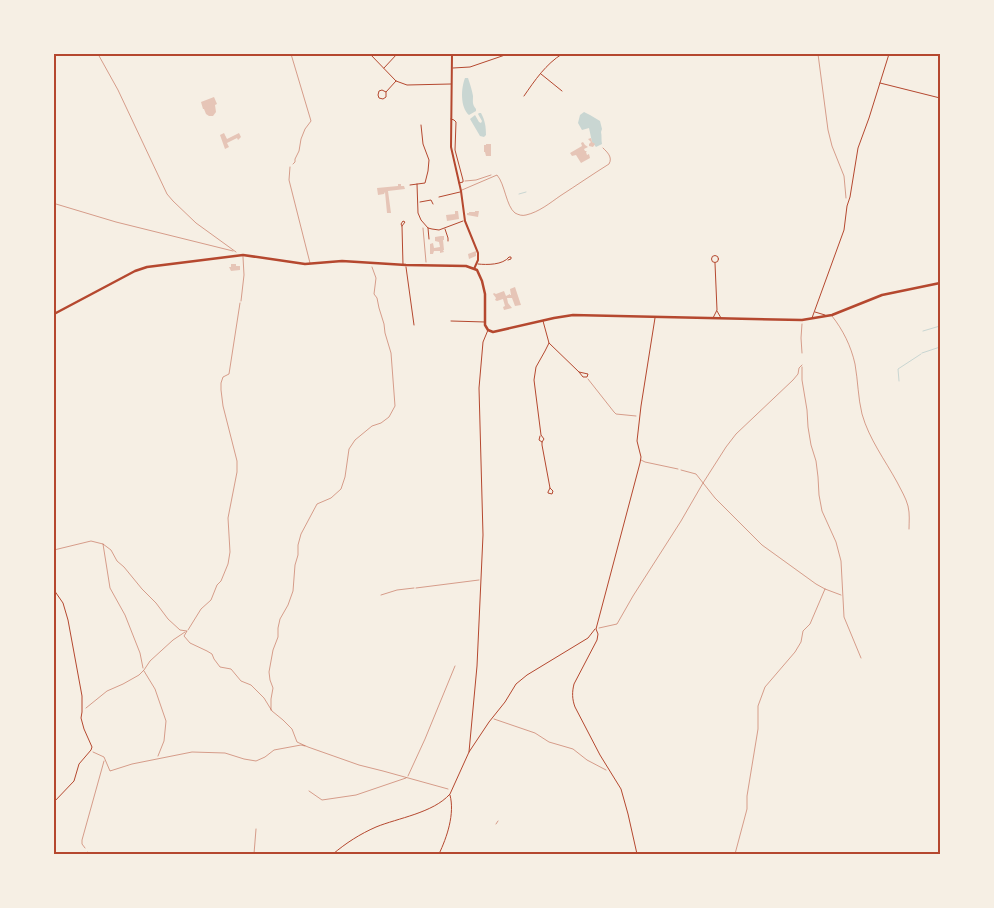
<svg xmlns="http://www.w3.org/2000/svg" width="994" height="908" font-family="Spectral,serif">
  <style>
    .water { fill: #c9d6d2 }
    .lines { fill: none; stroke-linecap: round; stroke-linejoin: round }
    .stream { stroke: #c9d6d2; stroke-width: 1 }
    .building { fill: #e6c5b7 }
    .path { stroke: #b5482f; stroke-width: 0.5 }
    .service { stroke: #b5482f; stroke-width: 0.5 }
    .minor { stroke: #b5482f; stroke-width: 1 }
    .tertiary { stroke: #b5482f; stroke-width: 1 }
    .secondary { stroke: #b5482f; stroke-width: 2 }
    .primary { stroke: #b5482f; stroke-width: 2.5 }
    .neatline { fill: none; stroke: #b5482f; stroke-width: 2 }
  </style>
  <rect width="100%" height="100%" fill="#f6efe4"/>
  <!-- water -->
  <g class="water">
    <path d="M465 78H468C470 84 472 90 473 96 473 102 472 104 476 109V111L469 115C460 107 461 88 465 78Z"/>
    <path d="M584 112 590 115 600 121 602 129 601 132C602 136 601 140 602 144L596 147 592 142 589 128 582 130 578 123 580 115Z"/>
    <path d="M479 113H481C485 120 486 127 486 135L484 137 480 136 470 119 475 115 479 122 481 123 482 121 478 114Z"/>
  </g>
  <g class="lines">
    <!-- stream -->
    <g class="stream">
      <path d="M519 194 526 192"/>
      <path d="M923 331 940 326"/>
      <path d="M922 353 940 347"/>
      <path d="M899 381 898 369 921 354"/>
    </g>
  </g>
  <!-- building -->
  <g class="building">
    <path d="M214 97 217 104 215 105 216 112 213 116H209L206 114 204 109H203L201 102Z"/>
    <path d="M224 133 227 139 239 133 241 137 238 140 237 138 227 143 229 147 225 149 220 135Z"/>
    <path d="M591 138 592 142 595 144 593 147 589 146V144L591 142 588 139Z"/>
    <path d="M583 142 585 145 588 147 584 149 585 151H587L586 152 587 155 589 154 590 158 581 163 576 155 572 156 570 153 582 146 581 143Z"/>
    <path d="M486 144H491V156H486L485 152H484V145H486Z"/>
    <path d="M398 184H401V186H404L405 189 388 191 391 213H387L385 192 384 194 378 195 377 188 398 186Z"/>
    <path d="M455 211H458L459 219 447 221 446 215 455 214Z"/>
    <path d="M475 211H479L478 217 467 215V213H469V212H475Z"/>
    <path d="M441 236H444V240H443L444 250H443L444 252 440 253V251H434L433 254H430V244L433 243 434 248 440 247 439 242 435 241V237Z"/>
    <path d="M476 251V256L469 259 468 254Z"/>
    <path d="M231 264H236V266H240V270L231 271 229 267H231Z"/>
    <path d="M515 287 521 305 515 306 512 298H507L508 303 512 308 504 310 503 307 505 306 503 299 497 301 495 300 496 298 493 294 494 293 496 294 504 291 506 296 510 294V295H511L510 289Z"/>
  </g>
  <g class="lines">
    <!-- path -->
    <g class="path">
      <path d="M98 54 118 90 167 194 173 201 196 223 236 252"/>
      <path d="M291 54 311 121 305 129 301 139 299 151 295 159V162L293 164"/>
      <path d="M818 54 828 130 832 146 844 176 846 198"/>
      <path d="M54 199 55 202"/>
      <path d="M54 205 56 204 116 222 233 251"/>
      <path d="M423 228 426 262"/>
      <path d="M802 324 801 338 802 353"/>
      <path d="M802 367V380L807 410 808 427 811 445 816 461 818 477 819 495 822 511 836 542 841 561 844 617 861 658"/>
      <path d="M588 379 614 412 616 414 636 416"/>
      <path d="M681 470 696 474 715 498 762 545 816 584 825 589 841 595"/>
      <path d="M103 544 110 588 125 615 140 653 143 668"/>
      <path d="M54 550 91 541 103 544 111 550 117 561 124 567 142 589 156 603 168 619 180 630 187 631 184 636 190 643 207 651 212 654 214 659 220 667 231 669 241 681 251 685 264 698 272 711 283 720 292 729 297 742 308 747 359 765 383 771 448 789"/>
      <path d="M381 595 397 590 414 588"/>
      <path d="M599 628 617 624 633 596 681 521 703 483 726 447 736 434 793 380 798 374 799 368 802 365"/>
      <path d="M188 630 201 609 211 600 217 585 221 581 228 564 230 552 228 518 237 472V461L223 406 221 390V383L223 377 229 374 240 303"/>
      <path d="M144 671 155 689 166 721 164 741 158 756"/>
      <path d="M86 708 107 691 123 684 139 675 144 670 150 661 173 640 185 632"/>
      <path d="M271 710V699L273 688 270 680 269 672 273 650 278 637V628L280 619 288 605 293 591 295 565 298 555V545L301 534 317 504 331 498 341 489 345 477 349 449 355 440 372 426 381 423 389 417 395 406 391 353 385 333 384 324 379 308 377 298 374 294 376 278 372 267"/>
      <path d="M494 719 535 733 549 742 573 749 587 760 606 770"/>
      <path d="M93 752 104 757 110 771 132 764 192 752 225 753 244 759 256 761 265 757 274 750 301 745 305 746"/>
      <path d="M408 776 425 739 455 666"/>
      <path d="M309 791 322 800 356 795 406 778"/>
      <path d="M496 824 498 821"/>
      <path d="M85 848 82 844V840L104 761"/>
      <path d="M254 854 256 829"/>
      <path d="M735 854 747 809V796L758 729V706L765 687 795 652 801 642 803 631 810 624 825 589"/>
    </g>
    <!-- service -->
    <g class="service">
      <path d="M290 167 289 180 310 263"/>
      <path d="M465 181 476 180 491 175"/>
      <path d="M462 190 497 175C505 184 506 206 515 213 519 215 522 216 526 215 539 212 550 203 560 196 577 185 593 174 609 164 613 157 607 152 603 148"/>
      <path d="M241 301 244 275 243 257"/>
      <path d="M832 316C843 330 851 346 855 364 858 381 858 398 862 414 869 439 885 460 897 482 901 490 906 498 908 506 910 514 909 522 909 529"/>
      <path d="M641 460 645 462 678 469"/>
      <path d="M416 588 479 580"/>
      <path d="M85 854 87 852"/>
    </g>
    <!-- minor -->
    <g class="minor">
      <path d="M370 54 396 81 407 85 451 84"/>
      <path d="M384 68 397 54"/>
      <path d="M453 68 470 67 508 54"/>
      <path d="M541 74 562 91"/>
      <path d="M880 83 940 98"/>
      <path d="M386 92V97L383 99 379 98 378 95 379 91 382 90 386 92 396 81"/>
      <path d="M524 96C535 80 546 64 562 54"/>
      <path d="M451 119 454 120 456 122 455 150 463 180V182L459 183"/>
      <path d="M417 184 418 213 421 220 428 228 432 229 439 230 463 221"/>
      <path d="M410 185 425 183 428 171 429 160 423 144 421 125"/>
      <path d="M439 197 460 192"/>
      <path d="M420 202 431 200 433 204"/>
      <path d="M402 226 405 222 403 221 401 224 402 226 403 265"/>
      <path d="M428 228 429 239"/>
      <path d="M445 229 448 238V241"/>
      <circle cx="715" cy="259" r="3.5"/>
      <path d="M478 264C487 265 503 265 509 257H511V259L508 260"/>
      <path d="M406 267 414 325"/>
      <path d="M717 311 721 318"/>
      <path d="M815 312 825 315"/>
      <path d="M713 318 717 310 715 263"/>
      <path d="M812 318 844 230 847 206 850 197 858 148 869 118 889 54"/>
      <path d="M451 321 485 322"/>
      <path d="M543 321 549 343 545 351 536 367 534 380 541 435 544 439 542 442V445L550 488 548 492V493L552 494 553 491 550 488"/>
      <path d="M549 343 579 372 588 374 587 377H583L579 372"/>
      <path d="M540 436 539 440 542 442"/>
      <path d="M54 590 63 603 68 620 82 696V712L81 718 84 729 92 747 91 750 79 764 74 781 54 802"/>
      <path d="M469 752 477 666 483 535 479 388 483 342 488 330"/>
      <path d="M333 854C346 843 360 834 376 827 398 818 433 813 450 794L469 752 489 722 505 702 516 684 527 675 588 638 595 629"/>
      <path d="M439 854C447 837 455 814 450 795"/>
    </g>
    <!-- tertiary -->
    <path class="tertiary" d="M637 854 628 814 621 789 600 755 575 707C572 699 572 692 574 684L597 640 598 634 596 629 640 463 641 457 637 441 641 406 655 318"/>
    <!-- secondary -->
    <path class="secondary" d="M452 54 451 147 461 191 465 221 478 253V260L474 269"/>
    <!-- primary -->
    <path class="primary" d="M54 314 135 271 147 267 243 255 305 264 342 261 406 265 466 266 477 270 482 281 485 294V325L488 330 493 332 554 318 573 315 802 320 832 315 882 295 940 283"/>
  </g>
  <!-- border -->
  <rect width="994" height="908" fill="none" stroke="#f6efe4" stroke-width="110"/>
  <rect x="55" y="55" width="884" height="798" class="neatline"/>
</svg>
